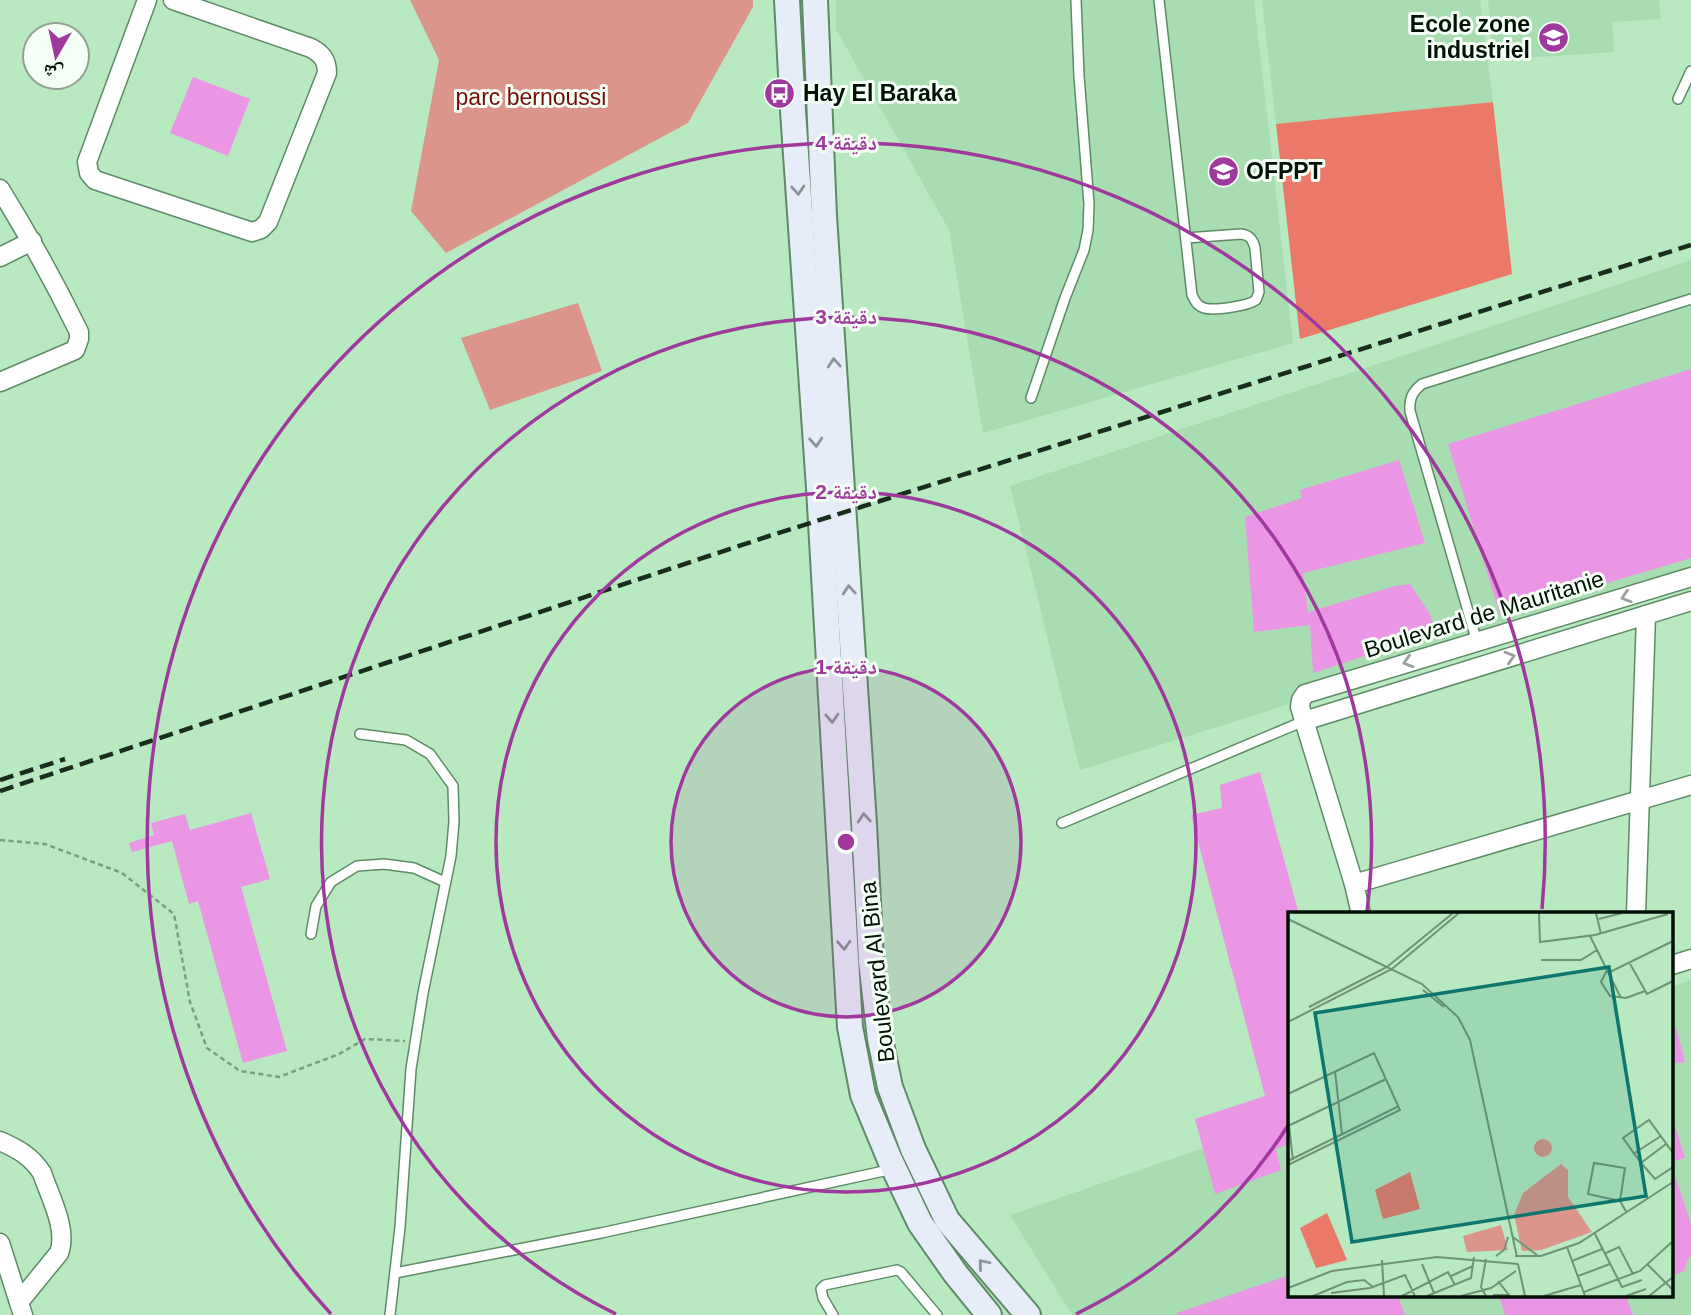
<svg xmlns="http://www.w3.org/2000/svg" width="1691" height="1315" font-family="Helvetica,'Noto Naskh Arabic',sans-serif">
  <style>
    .built { fill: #a7ddb0 }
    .green { fill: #dc958a }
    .forest { fill: #ea7969 }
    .building { fill: #eb96e5 }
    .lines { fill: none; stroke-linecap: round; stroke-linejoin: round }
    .service-casing { stroke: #5d8b66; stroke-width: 12 }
    .minor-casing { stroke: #5d8b66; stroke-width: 21 }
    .secondary-casing { stroke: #5d8b66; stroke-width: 28 }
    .path { stroke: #7a9f80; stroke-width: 2.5; stroke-dasharray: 5 3.5; stroke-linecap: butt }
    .service { stroke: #fff; stroke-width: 9 }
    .minor { stroke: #fff; stroke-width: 18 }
    .secondary { stroke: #e7ecf9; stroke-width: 24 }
    .rail { stroke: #192d1d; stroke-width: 4.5; stroke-dasharray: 14 7; stroke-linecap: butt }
    .oneway { stroke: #8b9497 }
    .oneway2 { stroke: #9aa09b }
    .ring { fill: none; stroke: #a0399d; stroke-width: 3.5 }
    .labels { text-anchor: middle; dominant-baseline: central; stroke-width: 6; stroke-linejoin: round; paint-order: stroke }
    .poi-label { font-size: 23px; font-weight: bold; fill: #021105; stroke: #f5fff6; text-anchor: start }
    .park-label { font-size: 23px; fill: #760c07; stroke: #f5fff6 }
    .street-label { font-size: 23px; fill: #021105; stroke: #f5fff6 }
    .inset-road { fill: none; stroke: #6f9375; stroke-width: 2 }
    .view { fill: #0f766e; fill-opacity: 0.15; stroke: #0f766e; stroke-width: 3.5 }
    .inset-edge { fill: none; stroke: #021105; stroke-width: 3.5 }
    .centre { fill: #a0399d; stroke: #f5fff6; stroke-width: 3.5 }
    .ring-label { font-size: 21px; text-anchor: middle; font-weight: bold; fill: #a0399d; stroke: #f5fff6; stroke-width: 6; stroke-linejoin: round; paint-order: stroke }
  </style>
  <rect width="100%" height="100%" fill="#b8e9c0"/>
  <!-- built -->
  <g class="built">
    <path d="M836 0H1254L1293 343 983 433 949 230 836 29Z"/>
    <path d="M1262 0H1480L1493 102 1276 124Z"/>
    <path d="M1488 0H1659L1661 19 1612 22 1614 52 1495 60Z"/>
    <path d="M1691 260V578L1080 770 1010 486Z"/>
    <path d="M1691 980V1315H1072L1010 1215 1290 1118V1296H1672V987Z"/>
  </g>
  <!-- green -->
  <g class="green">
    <path d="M410 0H753V7L688 123 446 253 411 211 439 60Z"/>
    <path d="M578 303 602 371 490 410 461 338Z"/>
  </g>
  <!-- forest -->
  <path class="forest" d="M1493 102 1512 274 1300 339 1276 124Z"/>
  <!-- building -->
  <g class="building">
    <path d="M193 77 250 99 228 156 170 133Z"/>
    <path d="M1691 369V558L1500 615 1448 444Z"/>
    <path d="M1399 460 1425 543 1303 573 1308 612 1395 586 1410 584 1430 614 1435 633 1313 673 1310 625 1254 632 1245 517 1302 498 1300 490Z"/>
    <path d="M1260 772 1299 914H1290V1144L1276 1149 1281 1170 1215 1194 1195 1119 1265 1096 1191 815 1222 808 1220 785Z"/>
    <path d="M251 813 270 879 241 887 287 1051 243 1063 198 901 189 904 172 841 132 852 129 843 154 835 151 823 185 814 190 830Z"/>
    <path d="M1676 1027 1685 1062 1672 1064V1028Z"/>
    <path d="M1675 1125 1685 1158 1672 1162V1126Z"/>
    <path d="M1674 1172 1691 1224V1256L1689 1257 1684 1271 1672 1276V1173Z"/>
    <path d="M1290 1275V1296H1398L1405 1315H1177V1313Z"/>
    <path d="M1499 1296H1626L1633 1315H1505Z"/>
  </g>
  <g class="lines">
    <defs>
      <g id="service">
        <path d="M1159 0 1192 295C1195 301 1197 306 1204 308 1214 311 1248 306 1256 300L1259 292 1255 248C1253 239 1249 235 1241 234L1186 238"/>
        <path d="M1678 99 1691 71"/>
        <path d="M1031 398 1065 298 1084 250 1088 230 1089 204 1079 76 1076 0"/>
        <path d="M1477 642 1410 411C1409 399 1412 392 1422 384L1691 299"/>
        <path d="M360 734 406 740 430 754 453 786 454 822 451 856 423 993 411 1069 400 1227 390 1315"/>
        <path d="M1062 823 1304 721"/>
        <path d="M311 934 316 906 331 882 357 866 384 864 414 868 445 882"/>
        <path d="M395 1273 601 1233 893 1169"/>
        <path d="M833 1315 823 1298 821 1289 825 1285 897 1270 901 1272 937 1315"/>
      </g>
      <g id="minor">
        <path d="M147 0 87 162 89 173 95 180 252 232 261 229 268 222 327 73C327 60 322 54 311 48L173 0"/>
        <path d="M0 189C29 236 55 283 79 332V339L75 350 0 382"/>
        <path d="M0 257 32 241"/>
        <path d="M1304 721 1691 601"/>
        <path d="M1354 884 1691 785"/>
        <path d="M1361 914 1354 884 1300 707 1301 700 1305 694 1691 577"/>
        <path d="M1636 914 1646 615"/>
        <path d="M1672 965 1691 959"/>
        <path d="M0 1141C18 1149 31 1156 42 1173 50 1197 68 1229 59 1253L19 1302"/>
        <path d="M0 1243 23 1315"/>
      </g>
      <g id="secondary">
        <path d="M787 0 793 111 819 488 850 1027 863 1095 890 1160 920 1223 955 1273 989 1315"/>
        <path d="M815 0 824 216 864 824 871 961 880 1039 890 1087 913 1149 947 1220 1028 1315"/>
      </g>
    </defs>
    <!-- service casing -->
    <use href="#service" class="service-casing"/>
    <!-- minor casing -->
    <use href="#minor" class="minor-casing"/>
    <!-- secondary casing -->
    <use href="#secondary" class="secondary-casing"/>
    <!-- path -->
    <path class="path" d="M0 840 45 844 122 873 174 914 190 1002 207 1048 240 1071 279 1077 339 1054 365 1039 405 1041"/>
    <!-- service -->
    <use href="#service" class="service"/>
    <!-- minor -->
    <use href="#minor" class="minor"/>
    <!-- secondary -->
    <use href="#secondary" class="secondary"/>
    <!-- rail -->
    <g class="rail">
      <path d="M0 780 65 759"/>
      <path d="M0 791 769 536 1691 245"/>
    </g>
  </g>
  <!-- one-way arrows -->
  <defs><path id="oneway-chevron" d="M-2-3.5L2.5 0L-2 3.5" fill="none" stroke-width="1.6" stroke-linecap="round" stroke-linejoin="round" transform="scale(1.75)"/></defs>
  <g class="oneway">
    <use href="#oneway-chevron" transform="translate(798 190) rotate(86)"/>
    <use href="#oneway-chevron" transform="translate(834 363) rotate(-94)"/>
    <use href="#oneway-chevron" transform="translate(816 442) rotate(86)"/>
    <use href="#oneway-chevron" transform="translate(849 590) rotate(-94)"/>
    <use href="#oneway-chevron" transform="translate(832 718) rotate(87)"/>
    <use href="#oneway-chevron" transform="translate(864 818) rotate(-94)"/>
    <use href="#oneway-chevron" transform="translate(844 945) rotate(87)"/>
    <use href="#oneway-chevron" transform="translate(983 1264) rotate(-130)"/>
  </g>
  <g class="oneway2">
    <use href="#oneway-chevron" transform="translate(1626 597) rotate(163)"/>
    <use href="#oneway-chevron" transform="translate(1510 657) rotate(-17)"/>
    <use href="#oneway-chevron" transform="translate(1408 662) rotate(163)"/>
  </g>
  <!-- distance rings -->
  <circle cx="846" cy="842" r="175" fill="#a0399d" fill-opacity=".12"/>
  <g class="ring">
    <circle cx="846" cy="842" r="175"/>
    <circle cx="846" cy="842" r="350"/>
    <path d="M1289 1124A525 525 0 0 1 1076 1314M616 1314A525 525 0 1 1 1367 911"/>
    <path d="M331 1314A699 699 0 1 1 1542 909"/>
  </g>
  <!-- icons -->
  <defs>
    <symbol id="school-disc" viewBox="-11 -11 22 22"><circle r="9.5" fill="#a0399d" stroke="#f5fff6"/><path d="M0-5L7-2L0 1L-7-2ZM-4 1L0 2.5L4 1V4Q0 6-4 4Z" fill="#fff"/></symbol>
    <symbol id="bus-disc" viewBox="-11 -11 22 22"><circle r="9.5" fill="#a0399d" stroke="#f5fff6"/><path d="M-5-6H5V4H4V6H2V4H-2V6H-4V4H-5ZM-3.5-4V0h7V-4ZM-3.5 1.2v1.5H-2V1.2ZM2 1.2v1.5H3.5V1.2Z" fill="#fff"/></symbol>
    <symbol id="university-disc" viewBox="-11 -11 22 22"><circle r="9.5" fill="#a0399d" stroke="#f5fff6"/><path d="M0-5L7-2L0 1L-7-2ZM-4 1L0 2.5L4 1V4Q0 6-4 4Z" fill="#fff"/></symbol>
  </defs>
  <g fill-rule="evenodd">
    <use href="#school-disc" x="1536" y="20" width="35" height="35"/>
    <use href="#bus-disc" x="762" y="76" width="35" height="35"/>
    <use href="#university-disc" x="1206" y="154" width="35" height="35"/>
  </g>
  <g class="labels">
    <!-- poi labels -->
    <g class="poi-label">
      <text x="1530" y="24" text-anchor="end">Ecole zone<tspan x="1530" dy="26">industriel</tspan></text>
      <text x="803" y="93">Hay El Baraka</text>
      <text x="1246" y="171">OFPPT</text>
    </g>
    <!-- park labels -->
    <g class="park-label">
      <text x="531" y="97">parc bernoussi</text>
    </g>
    <!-- street labels -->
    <g class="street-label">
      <text transform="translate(1484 614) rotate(-17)">Boulevard de Mauritanie</text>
      <text transform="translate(877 972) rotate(-96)">Boulevard Al Bina</text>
    </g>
  </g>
  <!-- overview -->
  <g transform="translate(1288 912)">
    <rect width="385" height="385" fill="#b8e9c0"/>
    <path d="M246 236a9 9 0 1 1 18 0a9 9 0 1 1-18 0ZM273 252 280 258V285L304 320 253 338 234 339 226 303 235 281ZM213 313 220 338 179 340 175 324Z" fill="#dc958a"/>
    <path d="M122 260 132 297 95 307 87 278ZM39 301 59 348 28 356 12 316Z" fill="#ea7969"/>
    <path class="inset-road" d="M251 1 252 30 307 23 380 2M308 1 313 22M0 7 134 72 170 105 182 128 229 345M311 7 334 1M302 24 333 86M253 48H293L309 38M341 50 359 82 385 69M319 58 313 70 322 84 338 86 357 79M320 61 385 29M135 78 156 95M21 95 99 55 165 1M0 110 104 57 171 1M47 159 54 222M0 182 86 141 112 198 0 253M0 205 5 248M0 214 98 167M378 232 353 251 367 267 385 255M345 242 373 224M0 249 111 194M353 251 335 226 361 208 385 241M332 289 300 282 306 251 337 256 332 289 339 301M307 322 334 375 354 368M225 325 249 343M279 335 297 384M316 342 331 335 345 362M208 344 216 338 220 325M227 344H253L291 331 385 270M198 347 193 375 198 384M94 348 96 384M284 349 314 337M134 352 146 381M230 352 237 384M359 352 385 378M163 364 185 354M290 364 322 352M0 376 44 359 149 345 230 352M296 380 352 359 385 329M43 381 82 376 117 363 127 384M205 383H221L210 369M25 384 59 370 76 368 85 375M114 384 160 360 167 373M139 384 183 366 186 345M173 384 203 376 228 359M256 384 293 373M338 384 358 377M361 384 385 365"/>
    <path class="view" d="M321 55 358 284 64 330 27 101Z"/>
    <rect width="385" height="385" class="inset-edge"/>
  </g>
  <circle cx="846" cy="842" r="10" class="centre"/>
  <g class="ring-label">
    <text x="846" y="150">4 دقيقة</text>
    <text x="846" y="324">3 دقيقة</text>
    <text x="846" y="499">2 دقيقة</text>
    <text x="846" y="674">1 دقيقة</text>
  </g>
  <!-- north arrow -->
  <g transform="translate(56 56) rotate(189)"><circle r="33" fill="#f5fff6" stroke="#94a096" stroke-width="2"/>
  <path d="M0-5L12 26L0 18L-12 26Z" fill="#a0399d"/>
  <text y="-10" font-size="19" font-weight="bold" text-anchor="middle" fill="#021105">ش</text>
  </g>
</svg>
